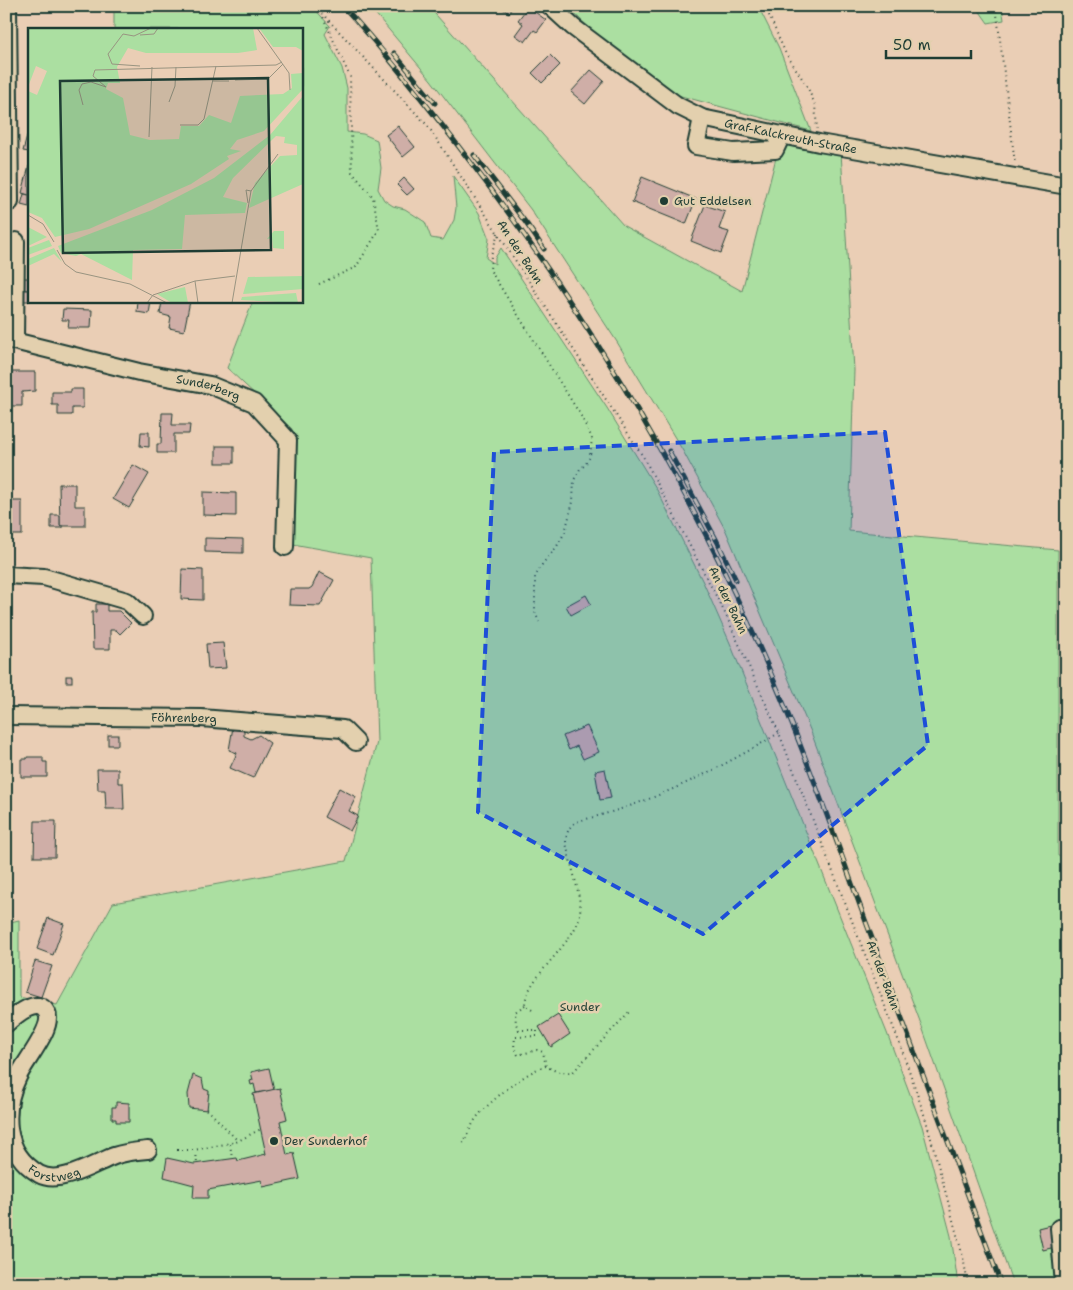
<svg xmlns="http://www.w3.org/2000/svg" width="1073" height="1290" font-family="'Shantell Sans',sans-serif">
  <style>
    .green { fill: #abdfa1; stroke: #658e6a }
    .building { fill: #cfaea7; stroke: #1f3d34 }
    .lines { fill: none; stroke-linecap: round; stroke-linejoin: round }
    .minor-casing { stroke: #1f3d34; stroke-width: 20 }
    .path { stroke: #1f3d34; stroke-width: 2; stroke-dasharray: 1 4; stroke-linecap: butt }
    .minor { stroke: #e3d0ae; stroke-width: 16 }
    .rail-casing { stroke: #1f3d34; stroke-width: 5 }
    .rail { stroke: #e3d0ae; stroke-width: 3; stroke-dasharray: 9; stroke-linecap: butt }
    .marked { fill: #1d4ed8; fill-opacity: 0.2; stroke: #1d4ed8; stroke-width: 4; stroke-dasharray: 10 6; stroke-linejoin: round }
    .poi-dot { fill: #1f3d34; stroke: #e3d0ae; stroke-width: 2 }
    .labels { text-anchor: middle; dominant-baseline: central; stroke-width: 5; stroke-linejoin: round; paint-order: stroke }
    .street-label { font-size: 12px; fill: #1f3d34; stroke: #e3d0ae }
    .poi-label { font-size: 12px; fill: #1f3d34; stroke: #e3d0ae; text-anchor: start }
    .park-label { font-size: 12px; fill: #264539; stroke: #e3d0ae }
    .inset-road { fill: none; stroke: #999481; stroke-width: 1 }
    .view { fill: #1f3d34; fill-opacity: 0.15; stroke: #1f3d34; stroke-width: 2.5 }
    .inset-edge { fill: none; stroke: #1f3d34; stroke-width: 2.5 }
  </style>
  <rect width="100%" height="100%" fill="#eaceb5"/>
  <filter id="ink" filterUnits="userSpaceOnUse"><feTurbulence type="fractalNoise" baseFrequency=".02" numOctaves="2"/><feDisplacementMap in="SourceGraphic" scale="10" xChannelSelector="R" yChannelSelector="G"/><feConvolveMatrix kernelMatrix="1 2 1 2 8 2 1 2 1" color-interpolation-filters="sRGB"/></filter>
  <g filter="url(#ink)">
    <!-- green -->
    <g class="green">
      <path d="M114 6H312L330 26 325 34 342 68 347 88V132L363 134 377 140 381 168 378 189 384 200 393 206 405 209 425 222 431 238 443 240 454 220 456 208 453 176 479 213 489 239 486 258 495 264V258L501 248 607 408 656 488 704 584 730 643 887 1033 922 1126 951 1236 958 1284H6V923L19 920V997L57 1005 113 903 346 861 377 742 371 558 293 544 292 429 227 368 253 301H301V29H114Z"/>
      <path d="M369 6H428L624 226 742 291 780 142 841 152 854 370 849 531 1058 550V856L1067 857V1284H1013L921 1024 811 732 726 531 683 451 617 342 531 210 431 80Z"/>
      <path d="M566 6H758L779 48 811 131 655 89Z"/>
      <path d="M976 6H1002L1004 20 988 23Z"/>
    </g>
    <!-- building -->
    <g class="building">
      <path d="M505 6H513L509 13 503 9Z"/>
      <path d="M528 7 546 20 537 32 534 30 525 42 515 35 523 24 518 20Z"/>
      <path d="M550 55 560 65 542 83 532 73Z"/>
      <path d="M591 70 604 81 585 104 571 92Z"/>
      <path d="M398 126 415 147 403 157 386 135Z"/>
      <path d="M28 133H29V152L23 151Z"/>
      <path d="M29 166V195L22 193Z"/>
      <path d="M642 177 696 199 686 224 632 202Z"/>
      <path d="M404 178 414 189 407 195 397 185Z"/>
      <path d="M24 194 29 195V207L21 205Z"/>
      <path d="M705 205 725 212 719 229 729 232 721 253 691 241Z"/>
      <rect x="20" y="278" width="9" height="12"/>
      <rect x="20" y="290" width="9" height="11"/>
      <path d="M138 301H151L149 314 137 312Z"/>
      <path d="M162 301H190L184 331 169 328 171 317 160 314Z"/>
      <path d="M63 309 92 310 91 328H68L69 320H62Z"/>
      <path d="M6 372H35V391L22 392V406H6Z"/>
      <path d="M71 389H83V408H72V415H58V405H52V392H71Z"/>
      <path d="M162 413H173L172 425H190L189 434H174V453H157V444H161Z"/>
      <path d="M141 432H149V447L140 446Z"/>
      <rect x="216" y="446" width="18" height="17"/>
      <path d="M133 465 149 474 129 508 113 499Z"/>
      <path d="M59 484H75V506H85V526H60Z"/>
      <path d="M203 492 236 493V516L203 515Z"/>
      <path d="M6 501H22V535H8V541H6Z"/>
      <path d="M51 515H60V526H63V528H51Z"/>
      <path d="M205 538 243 539V553L205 552Z"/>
      <path d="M182 569 203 570V600L181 599Z"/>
      <path d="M319 572 334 580 320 606 289 605 290 589H309L312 587Z"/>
      <path d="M586 595 591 604 571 615 566 606Z"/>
      <path d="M6 599 9 600V615H6Z"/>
      <path d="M96 604H107V611H119L131 623 120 634 116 630H110V649H93L92 612H96Z"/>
      <path d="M223 643 226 668 208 669 206 644Z"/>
      <rect x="66" y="676" width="6" height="6"/>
      <path d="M587 726 599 752 583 759 577 746 569 750 563 736Z"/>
      <path d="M233 727 244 731V736L251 739 259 735 270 743 253 778 230 768 237 753 229 750Z"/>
      <rect x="108" y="735" width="10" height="10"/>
      <path d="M27 757H43V762H47V777H21V759H27Z"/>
      <path d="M97 769H118V783H123L124 809H106L105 790H98Z"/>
      <path d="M605 769 611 798 600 800 595 771Z"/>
      <path d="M339 788 356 797 349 811 358 816 350 831 324 817Z"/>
      <path d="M35 821H56L55 857H34Z"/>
      <path d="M48 918 64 924 53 955 37 949Z"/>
      <path d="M35 961 52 966 41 997 25 992Z"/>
      <path d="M558 1015 570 1034 551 1047 539 1027Z"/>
      <path d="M269 1068 274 1090 256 1093 254 1084 251 1085 250 1081 253 1080 251 1072Z"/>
      <path d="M193 1075 202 1079 204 1089 209 1091 207 1110 189 1108 188 1094Z"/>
      <path d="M280 1088 287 1119 280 1121 287 1155 294 1153 300 1179 263 1187 262 1180 208 1190V1198H193L194 1185 164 1177 167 1158 194 1164 237 1158 238 1161 266 1154 253 1094Z"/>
      <path d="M116 1102 129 1103V1122H116V1119H112V1107H116Z"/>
      <path d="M1050 1225 1055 1247 1043 1250 1038 1228Z"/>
    </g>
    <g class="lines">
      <defs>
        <g id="minor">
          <path d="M8 6 10 202"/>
          <path id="s1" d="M550 6 573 27 678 106 702 118 819 143 1067 186"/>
          <path d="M702 118 696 146 733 152 775 150 782 135"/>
          <path id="s2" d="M6 339 139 372 210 385 254 403 288 440 285 547"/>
          <path d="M15 341 16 241"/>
          <path d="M6 575 44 577 127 601 143 616"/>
          <path id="s3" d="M6 716 201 718 343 729 356 742"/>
          <path id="s4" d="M6 1024C15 1016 38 995 47 1013 54 1028 24 1062 18 1077 10 1093 7 1111 9 1129 12 1149 21 1163 39 1174 60 1186 95 1163 114 1156 125 1152 137 1151 148 1150"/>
          <path d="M1059 1228 1064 1284"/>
        </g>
      </defs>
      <!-- minor casing -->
      <use href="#minor" class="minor-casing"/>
      <!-- path -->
      <g class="path">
        <path d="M315 6 428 126 644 458 724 611 779 733 901 1047 926 1120 963 1257 968 1284"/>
        <path d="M765 6 785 52 807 86 815 105 817 129"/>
        <path d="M996 6 1015 164"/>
        <path d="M498 233 491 255 490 270 581 416 592 438 590 457 585 465 580 469 574 480 573 502 565 532 556 548 543 563 535 577V612L539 622"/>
        <path d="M319 284 356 267 379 230 373 197 352 172 350 77 323 17"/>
        <path d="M525 1005 515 1012 516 1024 519 1030H537V1036L515 1037 514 1048 518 1055 537 1050 543 1052 546 1066C556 1072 562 1073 573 1072L629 1012"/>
        <path d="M532 1010 525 1005C525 978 576 943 580 914 582 896 569 861 566 842 567 827 572 822 586 819 655 802 719 769 779 733"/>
        <path d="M207 1109 238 1141"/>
        <path d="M463 1143C468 1135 472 1123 478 1116 490 1101 528 1070 546 1066"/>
        <path d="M230 1144 232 1158"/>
        <path d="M177 1150H194L236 1142 261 1129"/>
        <path d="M196 1151 197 1164"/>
        <path d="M6 1171 12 1170"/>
      </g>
      <!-- minor -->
      <use href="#minor" class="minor"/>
      <defs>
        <g id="rail">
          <path d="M343 6C389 56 431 110 472 164 585 312 682 474 758 644 799 735 832 829 866 922 911 1043 956 1163 1001 1284"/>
          <path d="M394 53 435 103"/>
          <path d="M474 155 526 223 544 249"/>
          <path d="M669 451 717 541 736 580"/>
        </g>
      </defs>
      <!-- rail casing -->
      <use href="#rail" class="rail-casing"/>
      <!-- rail -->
      <use href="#rail" class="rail"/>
    </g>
  </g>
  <!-- marked area -->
  <path class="marked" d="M885 432 928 745 703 934 478 812 494 452Z"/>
  <!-- markers -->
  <g class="poi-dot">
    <circle cx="664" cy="201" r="5"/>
    <circle cx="274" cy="1141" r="5"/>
  </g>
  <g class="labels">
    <!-- street labels -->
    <g class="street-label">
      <text stroke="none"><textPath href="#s1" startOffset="280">Graf-Kalckreuth-Straße</textPath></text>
      <text transform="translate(520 252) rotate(57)">An der Bahn</text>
      <text stroke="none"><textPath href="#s2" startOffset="208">Sunderberg</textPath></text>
      <text transform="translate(728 600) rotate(64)">An der Bahn</text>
      <text stroke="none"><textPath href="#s3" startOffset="178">Föhrenberg</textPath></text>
      <text transform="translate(883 975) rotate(69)">An der Bahn</text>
      <text stroke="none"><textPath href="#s4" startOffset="246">Forstweg</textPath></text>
    </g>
    <!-- poi labels -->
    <g class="poi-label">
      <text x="674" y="201">Gut Eddelsen</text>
      <text x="284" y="1141">Der Sunderhof</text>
    </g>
    <!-- park labels -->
    <g class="park-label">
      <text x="580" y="1007">Sunder</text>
    </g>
  </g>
  <!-- overview -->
  <g transform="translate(28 28)">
    <rect width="275" height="275" fill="#eaceb5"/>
    <path d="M0 0H225L229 22 210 25H118L100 20 89 39 92 55H80L78 61 95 70 102 107 122 112 151 111 153 98H171L181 87 203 95 212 68 255 66 264 60 263 46 275 45V61L236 103 209 112 202 121 213 123 199 128 201 131 163 156 61 201 27 209 14 190 0 184V63L9 67 19 43 8 38 0 59ZM231 0H275V23L268 19H245ZM275 68V156L221 180 227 155 252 128 269 127V117L256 115 257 109 248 108 205 150 195 169 219 175 217 185 157 187 154 221 105 222 104 252 53 226 48 228 33 225 30 218 124 182 186 150 242 107ZM0 199 19 209 0 218ZM246 203H256V221L245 220 244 210 239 211ZM21 212 24 218 0 227V220ZM26 220 34 234 26 226 0 238V231ZM275 248V261L215 266 220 249ZM157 259 160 275H144L129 266ZM268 265 270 275 213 272 214 269Z" fill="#abdfa1"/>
    <path class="inset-road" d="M229 0 261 45 262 62M112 7 126 6 130 0M112 38 84 36 80 26 95 6 106 8 123 0M207 52 240 51 255 36M185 53H201M141 74 147 58 148 39M55 77 51 62 54 56 63 54 78 59 65 48 67 42 248 37 254 34M152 97H170L176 91 188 38M121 109 124 39M220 175 218 162 223 163M0 187 15 196 26 214M29 222 37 236 48 244 102 256 139 275M167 253 170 275M119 275 125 267 167 253 207 248M204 275 223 163 250 126"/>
    <path class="view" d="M240 50 243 222 35 225 32 53Z"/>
    <rect width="275" height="275" class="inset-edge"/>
  </g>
  <!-- margin -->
  <rect width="1073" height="1290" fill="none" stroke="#e3d0ae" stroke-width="25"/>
  <rect x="12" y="12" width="1048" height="1265" fill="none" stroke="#1f3d34" stroke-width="2" filter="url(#ink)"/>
  <!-- scale -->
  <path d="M886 50v8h85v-8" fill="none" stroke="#1f3d34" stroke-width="2.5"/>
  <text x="893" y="50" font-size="15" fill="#1f3d34" stroke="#e3d0ae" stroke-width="4" paint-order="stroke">50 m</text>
</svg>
